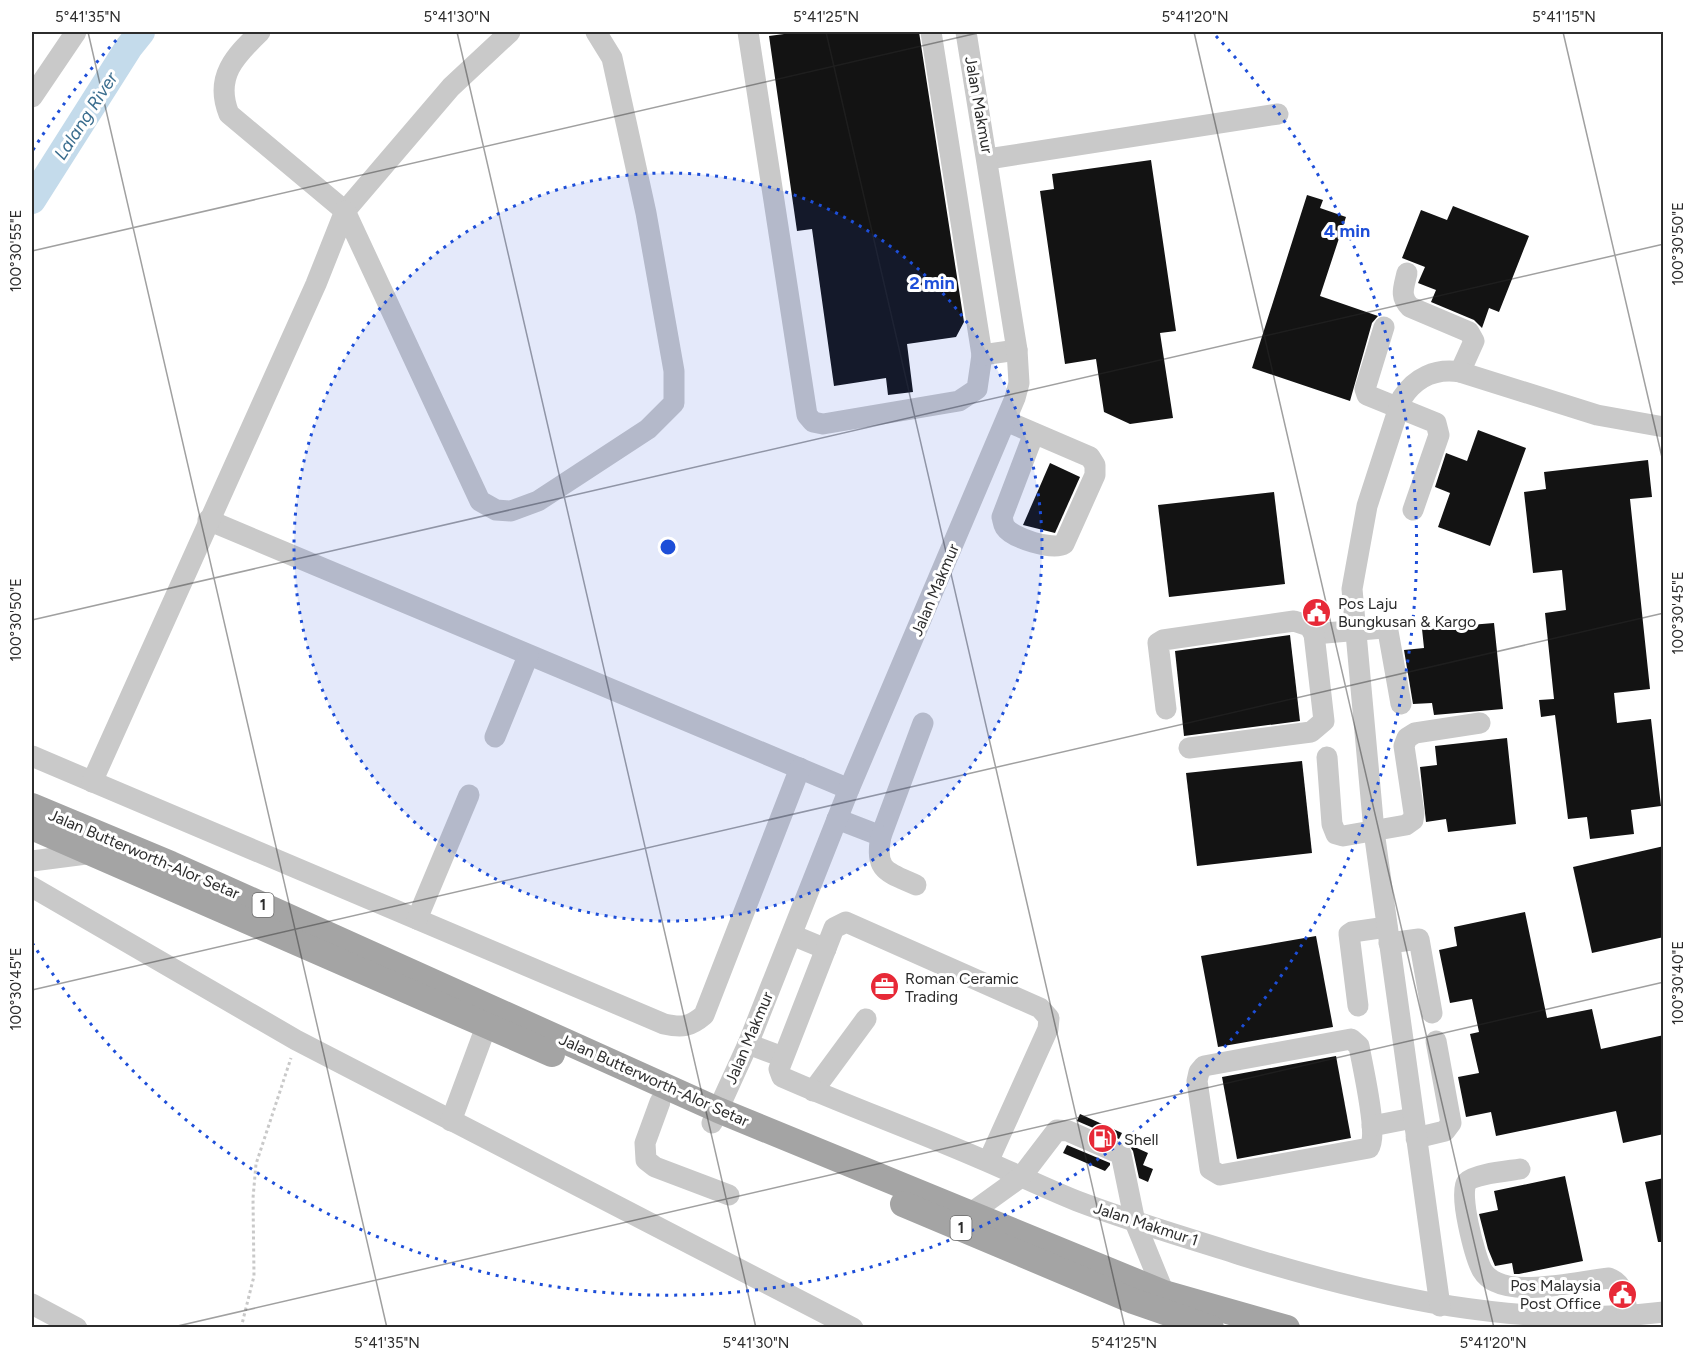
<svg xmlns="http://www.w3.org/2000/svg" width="1695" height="1359" font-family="Figtree,sans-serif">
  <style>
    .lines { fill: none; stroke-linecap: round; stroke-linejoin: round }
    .river { stroke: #c4dbeb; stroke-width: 28 }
    .building { fill: #131313 }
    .path { stroke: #c9c9c9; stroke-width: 3; stroke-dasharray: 3 3; stroke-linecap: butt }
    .minor { stroke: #c9c9c9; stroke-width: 21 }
    .major { stroke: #a4a4a4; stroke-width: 26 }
    .ticks { fill: none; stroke: #2c2c2c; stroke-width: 1.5; stroke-opacity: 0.45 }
    .ring { fill: none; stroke: #1d4ed8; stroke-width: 3; stroke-dasharray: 3 6 }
    .labels { text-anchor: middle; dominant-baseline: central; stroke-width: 6; stroke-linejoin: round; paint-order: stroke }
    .shield { fill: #fff; stroke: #6b6b6b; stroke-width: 1.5 }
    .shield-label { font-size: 15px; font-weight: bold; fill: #2c2c2c }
    .street-label { font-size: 16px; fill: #2c2c2c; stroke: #fff }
    .poi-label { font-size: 16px; fill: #2c2c2c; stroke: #fff; text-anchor: start }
    .water-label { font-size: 18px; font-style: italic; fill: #3a6d8e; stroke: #fff }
    .centre { fill: #1d4ed8; stroke: #fff; stroke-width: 3 }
    .ring-label { font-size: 18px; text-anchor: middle; font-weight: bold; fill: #1d4ed8; stroke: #fff; stroke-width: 6; stroke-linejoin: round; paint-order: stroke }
    .neatline { fill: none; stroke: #2c2c2c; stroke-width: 2 }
    .ticks-label { font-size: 15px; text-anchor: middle; fill: #2c2c2c }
  </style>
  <rect width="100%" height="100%" fill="#fff"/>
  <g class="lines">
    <!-- river -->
    <path class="river" d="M32 200 129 47 141 32"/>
  </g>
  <!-- building -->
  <g class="building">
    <path d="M799 32H919L964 322 956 337 907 344 913 392 888 395 886 378 834 386 812 229 797 231 769 36Z"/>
    <path d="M1151 160 1176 331 1160 333 1173 418 1130 424 1104 412 1096 359 1065 364 1040 191 1054 189 1052 174Z"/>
    <path d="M1307 195 1323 200 1320 208 1346 217 1320 296 1378 316 1372 323 1350 401 1252 368Z"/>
    <path d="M1453 206 1529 236 1499 312 1489 308 1482 328 1474 320 1431 302 1436 290 1418 283 1425 267 1402 258 1421 210 1447 220Z"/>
    <path d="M1478 430 1526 448 1490 546 1438 527 1450 493 1435 487 1446 453 1467 461Z"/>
    <path d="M1648 460 1652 497 1630 499 1650 689 1614 693 1617 723 1651 719 1661 806 1631 810 1634 834 1590 839 1587 817 1568 819 1555 715 1541 717 1539 700 1554 699 1545 613 1566 610 1562 570 1533 573 1524 492 1546 489 1544 472Z"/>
    <path d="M1050 463 1080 477 1055 533 1023 525Z"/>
    <path d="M1274 492 1285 584 1169 597 1158 505Z"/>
    <path d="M1494 623 1503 709 1434 715 1432 703 1413 704 1404 650 1424 648 1422 629Z"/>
    <path d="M1290 635 1300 721 1184 736 1175 651Z"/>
    <path d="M1507 738 1516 824 1448 832 1446 819 1426 822 1420 767 1437 765 1435 746Z"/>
    <path d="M1302 761 1312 853 1197 866 1186 773Z"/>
    <path d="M1664 846V937L1592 953 1573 867Z"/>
    <path d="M1525 912 1547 1018 1592 1009 1601 1049 1664 1035V1134L1623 1143 1616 1111 1496 1136 1491 1112 1466 1117 1458 1077 1479 1073 1470 1034 1479 1032 1472 999 1450 1003 1439 950 1457 946 1454 927Z"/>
    <path d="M1316 936 1333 1027 1218 1047 1201 956Z"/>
    <path d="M1336 1056 1351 1138 1237 1159 1222 1077Z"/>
    <path d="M1080 1114 1122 1133 1119 1139 1077 1121Z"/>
    <path d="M1128 1144 1148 1153 1143 1165 1153 1169 1148 1182 1139 1178 1133 1151Z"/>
    <path d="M1067 1145 1110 1163V1165L1105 1171 1063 1153Z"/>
    <path d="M1565 1176 1583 1261 1519 1274H1514L1512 1263 1495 1266 1488 1249 1479 1214 1498 1210 1494 1191Z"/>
    <path d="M1664 1178V1242H1658L1645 1182Z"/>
  </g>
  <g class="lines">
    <!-- path -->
    <path class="path" d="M241 1328 254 1276 253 1198 256 1164 291 1058"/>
    <!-- minor -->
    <g class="minor">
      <path d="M260 32C235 56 214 77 229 114L345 211 451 87 510 32"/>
      <path d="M748 32 807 415 813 422 823 424 959 401 977 389 982 355"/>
      <path d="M931 32 982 355 1017 350"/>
      <path d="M32 97 76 32"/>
      <path d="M988 159 1278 114"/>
      <path d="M1407 273C1404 287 1399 296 1410 307L1469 332 1474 341 1460 372"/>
      <path d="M1384 327 1365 389 1367 395 1436 423 1439 435 1413 510"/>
      <path d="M1006 421 1090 457 1095 465V475L1064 544C1053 551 1012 538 1005 527 1003 524 1003 520 1002 517L1034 433"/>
      <path d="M208 520 849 789"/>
      <path d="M1166 709 1158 643 1163 640 1294 621 1309 626 1314 634 1383 628 1388 631 1401 704"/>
      <path d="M495 737 528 656"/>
      <path d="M1189 748 1311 732 1324 721 1314 634"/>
      <path d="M32 756 664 1024C682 1028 690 1027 704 1015L800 768"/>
      <path d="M1327 757 1332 824 1336 834 1343 836 1406 825 1413 820 1414 813 1404 746 1407 738 1415 733 1480 723"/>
      <path d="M92 782 316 284 345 211 480 501 496 510 511 511 538 501 648 429 674 403V371L646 213 612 58 596 32"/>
      <path d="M837 819 881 836 923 723"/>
      <path d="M881 836C874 871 887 872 916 885"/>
      <path d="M32 861 94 853"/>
      <path d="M32 887 296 1040 853 1328"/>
      <path d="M417 919 469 795"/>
      <path d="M792 935 826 949"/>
      <path d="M1389 943 1419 939 1432 1013"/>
      <path d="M1358 1006 1349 934 1352 932 1387 927"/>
      <path d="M1351 1039 1359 1046C1362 1064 1379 1135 1369 1148L1220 1175 1210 1169 1197 1081 1199 1072 1204 1066Z"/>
      <path d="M748 1044 783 1057"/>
      <path d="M813 1091 866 1019"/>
      <path d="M660 1102 645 1143 646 1160 655 1167 729 1195"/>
      <path d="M451 1121 487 1024"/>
      <path d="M712 1123 748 1044 849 789 1015 398 1019 383 1017 350 966 32"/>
      <path d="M1372 1126 1413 1118"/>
      <path d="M1416 1138 1445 1131 1451 1123 1436 1041"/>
      <path d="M988 1162 1048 1029 1049 1018 1040 1008 846 922 834 928 779 1069 782 1077C850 1107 920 1132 988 1162 1018 1175 1047 1189 1077 1201 1132 1222 1188 1238 1244 1256 1381 1298 1520 1329 1664 1312"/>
      <path d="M1520 1169C1508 1171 1474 1174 1467 1182 1458 1193 1475 1257 1482 1270 1485 1275 1491 1280 1496 1282 1521 1295 1580 1281 1609 1278 1625 1284 1625 1301 1628 1316"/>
      <path d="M971 1213 1021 1177 1057 1130 1068 1131 1121 1154 1135 1222 1164 1293"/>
      <path d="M32 1304 77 1328"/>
      <path d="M1440 1306 1374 831 1352 589 1367 506 1402 398C1415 378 1435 368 1460 372L1597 415 1664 427"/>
    </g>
    <!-- major -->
    <g class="major">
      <path d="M32 806 171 864 718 1110 1164 1293 1287 1328"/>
      <path d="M32 827 552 1054"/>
      <path d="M903 1204 1133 1301 1211 1328"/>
    </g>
  </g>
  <!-- ticks -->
  <path class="ticks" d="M88 32 387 1328M457 32 756 1328M826 32 1125 1328M1194 32 1494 1328M1563 32 1664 466M32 251 982 32M32 620 1664 244M32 990 1664 613M169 1328 1664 982"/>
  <!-- distance rings -->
  <circle cx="668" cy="547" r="374" fill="#1d4ed8" fill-opacity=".12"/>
  <g class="ring">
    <circle cx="668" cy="547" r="374"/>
    <path d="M33 150A749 749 0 0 1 120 36M1216 36A749 749 0 1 1 33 944"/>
  </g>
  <!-- icons -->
  <defs>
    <symbol id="civic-disc" viewBox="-11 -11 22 22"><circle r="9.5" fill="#e72937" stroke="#fff"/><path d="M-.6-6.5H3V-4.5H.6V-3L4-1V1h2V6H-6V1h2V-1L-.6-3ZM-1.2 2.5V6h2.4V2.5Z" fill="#fff"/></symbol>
    <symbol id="office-disc" viewBox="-11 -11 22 22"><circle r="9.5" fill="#e72937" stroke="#fff"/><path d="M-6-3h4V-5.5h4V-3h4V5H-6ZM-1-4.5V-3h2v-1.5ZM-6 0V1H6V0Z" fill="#fff"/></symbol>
    <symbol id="fuel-disc" viewBox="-11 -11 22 22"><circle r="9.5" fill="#e72937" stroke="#fff"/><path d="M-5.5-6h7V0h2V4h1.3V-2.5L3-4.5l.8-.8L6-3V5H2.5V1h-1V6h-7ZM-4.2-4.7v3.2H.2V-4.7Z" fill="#fff"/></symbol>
  </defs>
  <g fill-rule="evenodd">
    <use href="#civic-disc" x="1300" y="596" width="33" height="33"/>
    <use href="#office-disc" x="868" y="970" width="33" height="33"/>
    <use href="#fuel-disc" x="1086" y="1122" width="33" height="33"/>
    <use href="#civic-disc" x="1606" y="1278" width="33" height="33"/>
  </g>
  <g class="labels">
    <!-- shield labels -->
    <g class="shield">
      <rect x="252.5" y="893" width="21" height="24" rx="4.5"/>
      <rect x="950.5" y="1216" width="21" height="24" rx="4.5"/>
    </g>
    <g class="shield-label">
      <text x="263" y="905">1</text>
      <text x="961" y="1228">1</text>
    </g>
    <!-- street labels -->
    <g class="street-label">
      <text transform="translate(979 105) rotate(80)">Jalan Makmur</text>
      <text transform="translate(935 590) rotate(-67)">Jalan Makmur</text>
      <text transform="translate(144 854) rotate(23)">Jalan Butterworth-Alor Setar</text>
      <text transform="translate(749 1038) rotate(-67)">Jalan Makmur</text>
      <text transform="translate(654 1080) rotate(24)">Jalan Butterworth-Alor Setar</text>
      <text transform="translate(1146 1224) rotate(18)">Jalan Makmur 1</text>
    </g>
    <!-- poi labels -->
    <g class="poi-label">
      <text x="1338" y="603">Pos Laju<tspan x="1338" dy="18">Bungkusan &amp; Kargo</tspan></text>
      <text x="905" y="978">Roman Ceramic<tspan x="905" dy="18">Trading</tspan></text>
      <text x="1124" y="1139">Shell</text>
      <text x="1601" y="1285" text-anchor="end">Pos Malaysia<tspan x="1601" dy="18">Post Office</tspan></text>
    </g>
    <!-- water labels -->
    <g class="water-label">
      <text transform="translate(86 116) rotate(-57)">Lalang River</text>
    </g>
  </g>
  <circle cx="668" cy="547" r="9" class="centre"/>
  <g class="ring-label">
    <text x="1347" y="237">4 min</text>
    <text x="932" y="289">2 min</text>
  </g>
  <!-- border -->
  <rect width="1695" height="1359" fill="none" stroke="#ffffff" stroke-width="66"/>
  <rect x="33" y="33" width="1629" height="1293" class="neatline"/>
  <g class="ticks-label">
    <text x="88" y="22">5°41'35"N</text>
    <text x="457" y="22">5°41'30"N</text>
    <text x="826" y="22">5°41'25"N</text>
    <text x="1195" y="22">5°41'20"N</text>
    <text x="1564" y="22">5°41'15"N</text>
    <text transform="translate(1678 244) rotate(-90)" y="5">100°30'50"E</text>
    <text transform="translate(16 251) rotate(-90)" y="5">100°30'55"E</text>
    <text transform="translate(1678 613) rotate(-90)" y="5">100°30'45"E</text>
    <text transform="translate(16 620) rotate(-90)" y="5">100°30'50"E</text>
    <text transform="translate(1678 983) rotate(-90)" y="5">100°30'40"E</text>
    <text transform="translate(16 989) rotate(-90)" y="5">100°30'45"E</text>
    <text x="387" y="1348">5°41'35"N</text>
    <text x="756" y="1348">5°41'30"N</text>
    <text x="1124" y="1348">5°41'25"N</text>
    <text x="1493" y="1348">5°41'20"N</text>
  </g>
</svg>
